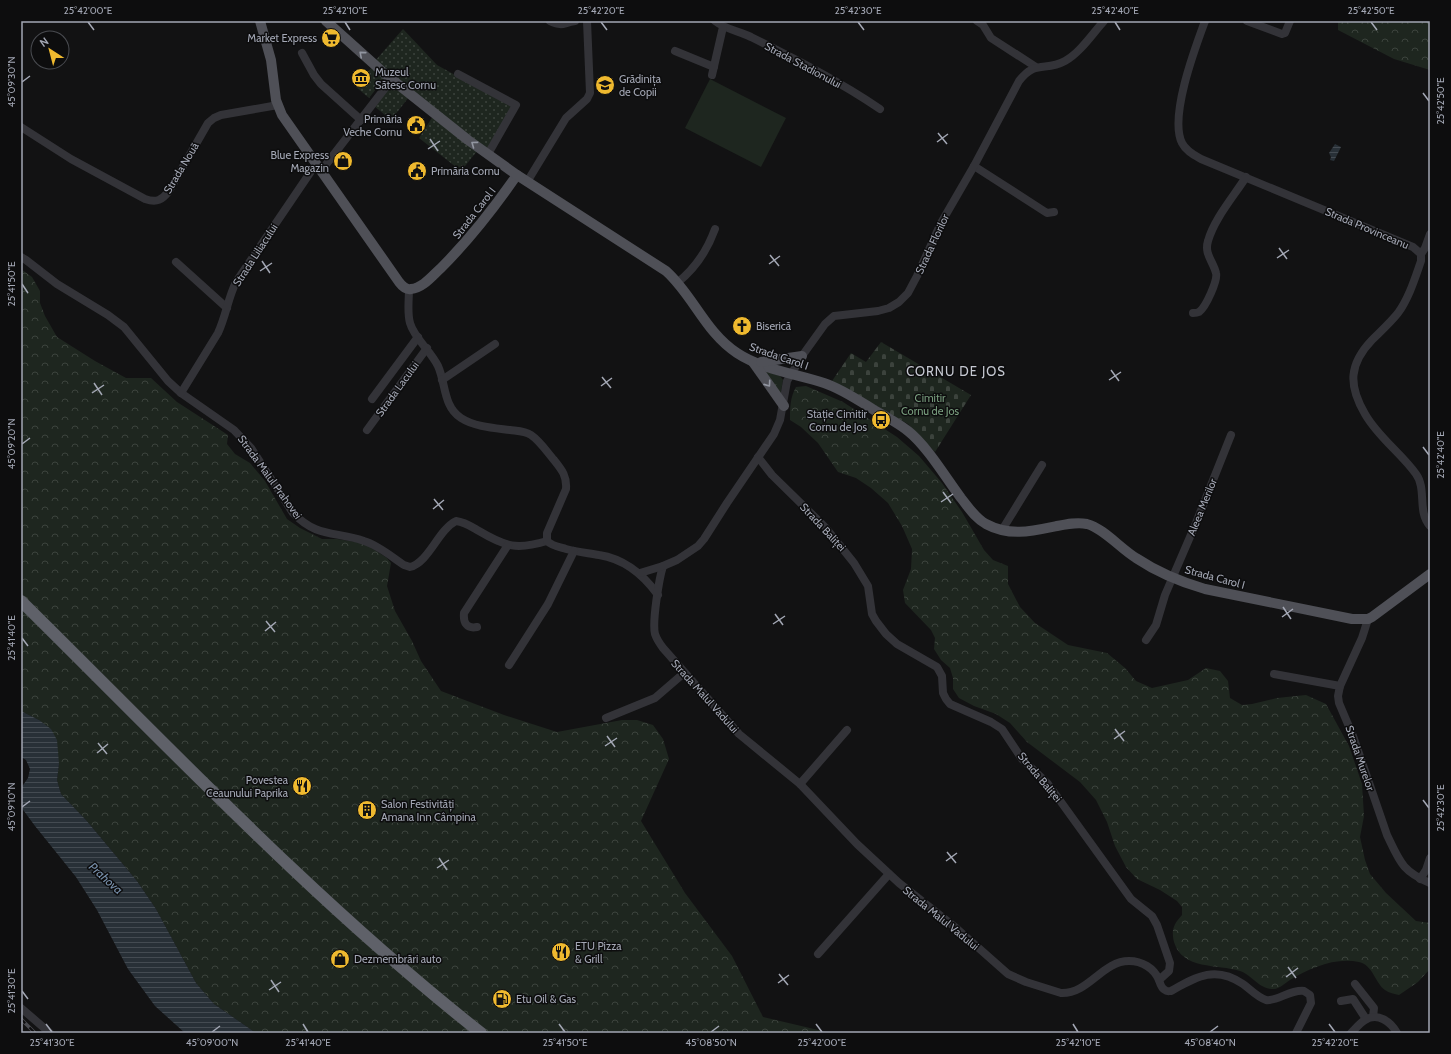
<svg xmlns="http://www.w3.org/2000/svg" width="1451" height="1054" font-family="Cabin,sans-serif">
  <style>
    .grass { fill: url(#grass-tufts) }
    .forest { fill: url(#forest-crowns) }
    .cemetery { fill: url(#cemetery-stones) }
    .park { fill: url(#park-dots) }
    .pitch { fill: #1e261f }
    .water { fill: url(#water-rules) }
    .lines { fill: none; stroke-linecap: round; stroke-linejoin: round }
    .minor { stroke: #333338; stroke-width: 8 }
    .major { stroke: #4f5057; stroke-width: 10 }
    .highway { stroke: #5f6169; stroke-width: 12 }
    .rail-casing { stroke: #4a4b51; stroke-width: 3.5 }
    .rail { stroke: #0d0d0e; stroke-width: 2; stroke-dasharray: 6; stroke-linecap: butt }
    .oneway { stroke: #9296a1 }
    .ticks { fill: none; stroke: #a3a7b4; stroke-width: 1.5 }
    .labels { text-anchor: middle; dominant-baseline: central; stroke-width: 3; stroke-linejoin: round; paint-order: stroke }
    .poi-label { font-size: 11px; fill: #a3a7b4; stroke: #0d0d0e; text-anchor: start }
    .street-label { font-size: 11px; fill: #a3a7b4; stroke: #0d0d0e }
    .park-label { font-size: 11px; fill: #7a9f7f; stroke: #0d0d0e }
    .water-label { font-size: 12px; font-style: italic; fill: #7a93af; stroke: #0d0d0e }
    .quarter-label { font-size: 13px; letter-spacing: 1px; fill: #c4c7d0; stroke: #0d0d0e }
    .neatline { fill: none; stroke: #a3a7b4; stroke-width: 1.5 }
    .ticks-label { font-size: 10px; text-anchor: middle; fill: #a3a7b4 }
  </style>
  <defs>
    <pattern id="grass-tufts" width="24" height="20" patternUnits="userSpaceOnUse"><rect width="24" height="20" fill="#1e261f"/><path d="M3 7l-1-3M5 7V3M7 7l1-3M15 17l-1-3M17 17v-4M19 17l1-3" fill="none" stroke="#3c433d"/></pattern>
    <pattern id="forest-crowns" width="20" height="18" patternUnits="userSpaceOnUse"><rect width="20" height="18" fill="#1e261f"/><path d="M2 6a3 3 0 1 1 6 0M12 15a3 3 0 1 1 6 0" fill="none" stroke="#3c433d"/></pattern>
    <pattern id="cemetery-stones" width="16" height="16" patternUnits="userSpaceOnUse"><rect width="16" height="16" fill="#1e261f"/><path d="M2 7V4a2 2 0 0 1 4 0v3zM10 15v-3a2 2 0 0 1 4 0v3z" fill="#3c433d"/></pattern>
    <pattern id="park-dots" width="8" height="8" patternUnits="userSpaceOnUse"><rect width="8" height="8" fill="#1e261f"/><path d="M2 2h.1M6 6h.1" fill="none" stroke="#3c433d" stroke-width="1.8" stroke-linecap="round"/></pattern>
    <pattern id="water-rules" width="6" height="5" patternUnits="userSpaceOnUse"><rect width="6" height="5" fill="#283037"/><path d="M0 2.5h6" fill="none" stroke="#444b52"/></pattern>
  </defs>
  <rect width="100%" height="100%" fill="#121213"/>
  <!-- grass -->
  <path class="grass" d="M764 371 780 376 783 380 780 397Z"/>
  <!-- forest -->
  <g class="forest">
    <path d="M1338 21H1430V70L1394 59 1338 30Z"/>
    <path d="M21 269 32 277 40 291V303L45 316 57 337 95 361 126 378H151L177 402 228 435 227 444 235 454 250 463 265 481 287 519 300 528 322 539H337L362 543 375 550 387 558 391 563 387 586 395 611 412 641 421 661 441 691 504 715 557 732 622 720H637L653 725 663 739 669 759 641 821 685 893 732 956 763 1017 831 1033H256L214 1004 196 983 156 909 137 881 86 820 61 794 57 780 59 764 39 720 21 711Z"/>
    <path d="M806 386 843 402 897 437 919 456 942 483 962 512 984 550 993 560 1008 566V584L1020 607 1035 623 1068 645 1107 653 1125 668 1136 681 1152 688 1188 680 1206 668 1220 671 1228 681 1230 698 1242 705 1252 704 1277 698 1306 695 1326 704 1349 746 1362 784 1364 816 1360 837 1365 860 1370 874 1386 893 1416 921 1430 923V969L1418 982 1399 995C1395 994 1389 993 1385 990 1375 983 1373 965 1359 962 1335 957 1310 968 1290 980 1285 983 1279 989 1274 989 1260 990 1252 975 1240 971 1218 964 1182 970 1174 942 1171 929 1174 924 1182 915V907L1177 901 1160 890 1137 879 1126 867 1115 846 1107 822 1096 800 1080 782 1027 742 1010 723 996 714 974 706 959 698 953 689V678L950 668 941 660 934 649 935 638 931 630 905 603 903 590 911 569 912 549 902 526 888 503 871 488 856 478 838 472 818 443 801 427 790 420C790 408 790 398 796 387Z"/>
  </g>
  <!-- cemetery -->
  <path class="cemetery" d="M881 342 971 395 935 452 908 424 832 381 851 353 866 362Z"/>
  <!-- park -->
  <g class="park">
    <path d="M403 29 437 65 513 107 488 151 375 61Z"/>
    <path d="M371 68 384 79 369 98 356 87Z"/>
    <path d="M392 84 409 97 391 120 374 106Z"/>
    <path d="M433 116 478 150 461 171 419 138Z"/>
  </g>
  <!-- pitch -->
  <path class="pitch" d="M710 79 786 118 761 167 685 128Z"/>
  <!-- water -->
  <g class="water">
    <path d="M1335 144 1341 147 1334 161 1330 160 1331 157 1329 153Z"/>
    <path d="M21 711 39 720 51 729 57 740 59 764 57 780 61 794 86 820 137 881 156 909 196 983 214 1004 256 1033H185L155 1006 128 969 97 910 76 877 35 826 21 807V788L28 778 30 769 26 760 21 757Z"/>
  </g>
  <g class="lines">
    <!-- minor -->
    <g class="minor">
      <path d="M550 21C564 27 562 23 575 21"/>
      <path d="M715 21C725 29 738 31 751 37 795 59 839 81 880 109"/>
      <path d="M977 21 983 25 991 38 1036 67"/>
      <path d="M1205 21C1195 48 1169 117 1182 143 1186 151 1194 155 1201 159L1413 247 1421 254V261C1415 278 1409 298 1398 313 1390 323 1381 331 1372 340 1349 364 1348 385 1365 414 1378 437 1401 453 1416 474 1427 489 1417 512 1430 526"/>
      <path d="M1247 21 1282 34 1285 33 1290 21"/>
      <path d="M675 51 714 67"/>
      <path d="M302 53 314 75 321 84 361 120"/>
      <path d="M458 74 516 105 488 154"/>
      <path d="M712 75 723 27"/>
      <path d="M21 127 71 159 145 199C157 203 162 200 169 191L208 123 214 118 221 115 278 105"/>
      <path d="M974 166 1047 213 1054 212"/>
      <path d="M321 171 392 79"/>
      <path d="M527 182 566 118 587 99 590 93 587 21"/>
      <path d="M1421 254 1425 248 1430 234"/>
      <path d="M21 257 26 260 57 284 108 315 124 327 168 381 181 393 234 430 251 448 293 513C317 538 335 531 364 541 378 545 392 557 404 565L410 567C429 562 438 530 456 521 465 522 472 527 479 531 506 547 517 550 547 541"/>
      <path d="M176 262 227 308"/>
      <path d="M677 283C696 268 707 251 715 229"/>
      <path d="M409 289C409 300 407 313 410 323 414 338 431 351 438 366 446 384 443 406 461 418 475 427 494 428 510 430 517 431 525 431 531 435 540 441 547 452 554 460 562 470 567 476 566 489L547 533V541C552 546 559 547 566 549 577 552 588 553 599 555 625 559 643 574 658 595"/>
      <path d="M1193 313C1195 313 1197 313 1199 312 1206 307 1218 280 1216 273 1213 261 1204 254 1208 241 1214 219 1234 196 1246 177"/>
      <path d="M442 380 495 344"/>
      <path d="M181 393 218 333C226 316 228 298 236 282L316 164"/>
      <path d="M372 399 418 337"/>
      <path d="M367 430 427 348"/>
      <path d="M758 457 772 475 825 527 854 563 868 586 872 614 876 621 886 634 897 644 937 667 942 676 943 693 946 699 950 704 991 722 1002 729 1022 759 1048 784 1131 899 1152 916 1157 925 1170 963 1169 971 1159 980"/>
      <path d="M1002 530 1042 465"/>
      <path d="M663 566C659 579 652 622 655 634 657 640 660 644 663 648L739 734 800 784 857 844 899 883 956 928 1008 974 1026 982 1061 993C1089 994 1102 961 1129 961 1142 961 1154 968 1159 980 1160 983 1161 988 1165 990 1167 992 1169 991 1171 991 1196 977 1215 965 1243 984 1250 989 1257 997 1266 1000 1276 1002 1291 989 1304 991L1310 995 1311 1003 1296 1033"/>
      <path d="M640 573 663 566 677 560 698 546 704 539 727 503 774 434 780 420 787 381 802 356 825 324 834 316 878 311 889 308 899 302 908 293 917 276 941 223 974 166 1019 81C1036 59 1045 72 1065 61 1080 53 1093 33 1104 21"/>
      <path d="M1368 619 1362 638 1340 686 1338 696 1339 703 1353 736 1387 835C1400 862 1402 871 1430 883"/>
      <path d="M477 627C467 629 463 623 464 613L508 545"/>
      <path d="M1146 640 1156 625 1165 595 1196 523 1231 435"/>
      <path d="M509 665 548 604 574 551"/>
      <path d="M1274 674 1340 686"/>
      <path d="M606 718 655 698 684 673"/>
      <path d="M800 784 847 730"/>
      <path d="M1420 879 1426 870 1430 858"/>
      <path d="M818 954 889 874"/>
      <path d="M1355 984 1374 1008 1373 1017"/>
      <path d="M1341 1001 1353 999 1366 1019"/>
      <path d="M21 1008 50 1033"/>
      <path d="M1351 1033C1356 1028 1360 1023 1365 1020 1378 1012 1391 1022 1397 1033"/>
    </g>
    <!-- major -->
    <g class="major">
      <path d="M260 21 271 60 276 100 282 115 399 282C402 286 406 290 411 289 423 288 433 275 441 268 470 239 494 208 517 175"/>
      <path d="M326 21 385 74 468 140 517 175 666 271C693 295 705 332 737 353 761 369 796 374 824 383 842 389 858 400 874 410 885 416 898 423 908 431 927 446 946 478 961 498 969 508 976 519 986 524 1010 537 1033 531 1057 526 1067 524 1077 522 1087 524 1103 528 1121 549 1136 558 1157 572 1181 582 1205 589L1352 619H1368L1372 617 1430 574"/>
      <path d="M753 362 784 406"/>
      <path d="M761 362 802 356"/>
    </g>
    <!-- highway -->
    <path class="highway" d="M21 601C171 749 316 903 481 1033"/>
    <defs>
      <path id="rail" d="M21 1019 35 1033"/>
    </defs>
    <!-- rail casing -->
    <use href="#rail" class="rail-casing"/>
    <!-- rail -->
    <use href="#rail" class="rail"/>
  </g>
  <!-- one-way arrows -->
  <defs><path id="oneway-chevron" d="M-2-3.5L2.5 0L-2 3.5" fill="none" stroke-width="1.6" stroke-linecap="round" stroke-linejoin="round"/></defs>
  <g class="oneway">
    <use href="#oneway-chevron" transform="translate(362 54) rotate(-139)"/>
    <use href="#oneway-chevron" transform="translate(474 144) rotate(-144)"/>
    <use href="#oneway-chevron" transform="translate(768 384) rotate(55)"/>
  </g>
  <!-- ticks -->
  <path class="ticks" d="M88 22 94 30M345 22 350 30M601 22 607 30M858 22 864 30M1115 22 1120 30M1371 22 1377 30M22 82 30 76M1423 93 1429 101M938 133 947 144M430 139 438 151M937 142 948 134M428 149 440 141M1279 248 1287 259M770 255 779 266M1277 258 1289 250M262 261 270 273M769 264 780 256M260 271 272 263M22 284 28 293M1111 370 1119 381M602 377 611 388M1109 380 1121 372M94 383 102 395M601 386 612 378M92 393 104 385M22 444 30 438M1423 447 1429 455M943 492 951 503M434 499 443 510M941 502 953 494M433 509 444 500M1283 607 1291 619M775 614 783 625M1282 617 1293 609M266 621 275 632M773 624 785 616M265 631 276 622M22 638 28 646M1115 729 1124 741M607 736 615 747M1114 739 1125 731M98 743 107 754M605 746 617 738M97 753 108 744M1423 800 1429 808M22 807 30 801M947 852 956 863M439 858 447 870M946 861 957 853M437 868 449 860M1288 967 1296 978M779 974 788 985M1286 977 1298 968M271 980 279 992M778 983 789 975M269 990 281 982M22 991 28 999M46 1024 52 1032M303 1024 308 1032M559 1024 565 1032M816 1024 822 1032M1073 1024 1078 1032M1329 1024 1335 1032M212 1032 220 1026M711 1032 719 1026M1210 1032 1218 1026"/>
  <!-- icons -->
  <defs>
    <symbol id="supermarket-disc" viewBox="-11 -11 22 22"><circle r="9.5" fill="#efb92f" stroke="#0d0d0e"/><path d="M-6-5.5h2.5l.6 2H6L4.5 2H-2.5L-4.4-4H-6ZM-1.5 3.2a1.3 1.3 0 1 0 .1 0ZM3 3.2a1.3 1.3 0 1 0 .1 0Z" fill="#111"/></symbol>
    <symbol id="museum-disc" viewBox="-11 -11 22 22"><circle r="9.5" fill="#efb92f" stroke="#0d0d0e"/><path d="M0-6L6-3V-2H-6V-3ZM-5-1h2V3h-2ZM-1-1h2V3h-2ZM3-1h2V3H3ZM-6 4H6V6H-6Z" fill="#111"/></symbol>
    <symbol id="school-disc" viewBox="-11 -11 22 22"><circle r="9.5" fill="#efb92f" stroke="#0d0d0e"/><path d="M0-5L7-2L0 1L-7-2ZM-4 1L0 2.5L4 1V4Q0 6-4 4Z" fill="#111"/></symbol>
    <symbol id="civic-disc" viewBox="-11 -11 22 22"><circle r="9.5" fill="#efb92f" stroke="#0d0d0e"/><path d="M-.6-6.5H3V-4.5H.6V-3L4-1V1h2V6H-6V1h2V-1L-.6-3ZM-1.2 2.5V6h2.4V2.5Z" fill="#111"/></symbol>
    <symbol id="shop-disc" viewBox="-11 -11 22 22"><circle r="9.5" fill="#efb92f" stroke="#0d0d0e"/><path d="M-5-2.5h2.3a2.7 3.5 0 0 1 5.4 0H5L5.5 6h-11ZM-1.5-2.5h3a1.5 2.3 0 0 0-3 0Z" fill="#111"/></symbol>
    <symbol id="church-disc" viewBox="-11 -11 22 22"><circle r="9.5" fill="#efb92f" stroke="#0d0d0e"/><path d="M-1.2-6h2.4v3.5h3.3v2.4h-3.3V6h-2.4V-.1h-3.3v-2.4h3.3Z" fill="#111"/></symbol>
    <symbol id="bus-disc" viewBox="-11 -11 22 22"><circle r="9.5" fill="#efb92f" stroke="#0d0d0e"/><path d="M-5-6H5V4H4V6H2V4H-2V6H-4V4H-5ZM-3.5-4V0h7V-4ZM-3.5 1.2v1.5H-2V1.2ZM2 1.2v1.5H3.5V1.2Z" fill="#111"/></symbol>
    <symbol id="restaurant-disc" viewBox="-11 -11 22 22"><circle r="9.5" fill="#efb92f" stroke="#0d0d0e"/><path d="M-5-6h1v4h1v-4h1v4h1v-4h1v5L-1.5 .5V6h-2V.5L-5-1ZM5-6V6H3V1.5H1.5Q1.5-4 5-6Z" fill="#111"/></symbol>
    <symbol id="building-disc" viewBox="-11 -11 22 22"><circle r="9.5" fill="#efb92f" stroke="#0d0d0e"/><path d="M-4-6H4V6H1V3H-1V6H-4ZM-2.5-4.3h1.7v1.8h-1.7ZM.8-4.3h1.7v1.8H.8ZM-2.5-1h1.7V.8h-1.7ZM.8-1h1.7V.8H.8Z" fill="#111"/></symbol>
    <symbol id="fuel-disc" viewBox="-11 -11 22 22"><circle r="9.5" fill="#efb92f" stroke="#0d0d0e"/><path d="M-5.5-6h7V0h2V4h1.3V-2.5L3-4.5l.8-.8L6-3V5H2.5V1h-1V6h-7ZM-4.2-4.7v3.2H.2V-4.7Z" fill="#111"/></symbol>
  </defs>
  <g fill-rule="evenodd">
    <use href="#supermarket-disc" x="320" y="27" width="22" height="22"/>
    <use href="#museum-disc" x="350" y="67" width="22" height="22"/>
    <use href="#school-disc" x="594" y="74" width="22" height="22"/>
    <use href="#civic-disc" x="405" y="114" width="22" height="22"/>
    <use href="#shop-disc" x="332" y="150" width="22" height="22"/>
    <use href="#civic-disc" x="406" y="160" width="22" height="22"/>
    <use href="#church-disc" x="731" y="315" width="22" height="22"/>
    <use href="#bus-disc" x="870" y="409" width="22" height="22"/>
    <use href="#restaurant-disc" x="291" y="775" width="22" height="22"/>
    <use href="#building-disc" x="356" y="799" width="22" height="22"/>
    <use href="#restaurant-disc" x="550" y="941" width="22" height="22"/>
    <use href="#shop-disc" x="329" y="948" width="22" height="22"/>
    <use href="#fuel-disc" x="491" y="988" width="22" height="22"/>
  </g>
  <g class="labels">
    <!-- poi labels -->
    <g class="poi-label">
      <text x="317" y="38" text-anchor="end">Market Express</text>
      <text x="375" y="72">Muzeul<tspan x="375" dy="13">Sătesc Cornu</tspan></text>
      <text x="619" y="79">Grădinița<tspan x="619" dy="13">de Copii</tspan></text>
      <text x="402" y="119" text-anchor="end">Primăria<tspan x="402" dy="13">Veche Cornu</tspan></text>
      <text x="329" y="155" text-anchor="end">Blue Express<tspan x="329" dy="13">Magazin</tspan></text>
      <text x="431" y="171">Primăria Cornu</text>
      <text x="756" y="326">Biserică</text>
      <text x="867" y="414" text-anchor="end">Stație Cimitir<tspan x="867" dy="13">Cornu de Jos</tspan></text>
      <text x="288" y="780" text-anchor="end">Povestea<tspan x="288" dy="13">Ceaunului Paprika</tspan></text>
      <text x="381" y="804">Salon Festivități<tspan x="381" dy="13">Amana Inn Câmpina</tspan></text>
      <text x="575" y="946">ETU Pizza<tspan x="575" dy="13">&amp; Grill</tspan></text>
      <text x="354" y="959">Dezmembrări auto</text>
      <text x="516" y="999">Etu Oil &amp; Gas</text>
    </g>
    <!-- street labels -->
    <g class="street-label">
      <text transform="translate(803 65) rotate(28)">Strada Stadionului</text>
      <text transform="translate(181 168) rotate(-59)">Strada Nouă</text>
      <text transform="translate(474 213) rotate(-52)">Strada Carol I</text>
      <text transform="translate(1367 228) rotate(23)">Strada Provinceanu</text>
      <text transform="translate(932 244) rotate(-65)">Strada Florilor</text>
      <text transform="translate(255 255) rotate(-57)">Strada Liliacului</text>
      <text transform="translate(779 356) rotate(19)">Strada Carol I</text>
      <text transform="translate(397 389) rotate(-54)">Strada Lacului</text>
      <text transform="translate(270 477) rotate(54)">Strada Malul Prahovei</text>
      <text transform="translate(1202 507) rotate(-68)">Aleea Merilor</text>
      <text transform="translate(823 527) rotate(47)">Strada Baliței</text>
      <text transform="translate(1215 577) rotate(15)">Strada Carol I</text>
      <text transform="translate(705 696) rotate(48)">Strada Malul Vadului</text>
      <text transform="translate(1360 758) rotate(71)">Strada Murelor</text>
      <text transform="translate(1040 777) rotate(50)">Strada Baliței</text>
      <text transform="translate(941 918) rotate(39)">Strada Malul Vadului</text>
    </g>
    <!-- park labels -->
    <g class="park-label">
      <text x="930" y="398">Cimitir<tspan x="930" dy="13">Cornu de Jos</tspan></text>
    </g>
    <!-- water labels -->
    <g class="water-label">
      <text transform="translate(106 878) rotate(42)">Prahova</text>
    </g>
    <!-- quarter labels -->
    <g class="quarter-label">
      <text x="956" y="371">CORNU DE JOS</text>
    </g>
  </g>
  <!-- border -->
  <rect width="1451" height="1054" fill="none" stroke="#0d0d0e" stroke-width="44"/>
  <!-- north arrow -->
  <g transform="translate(50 50) rotate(324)"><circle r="19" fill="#0d0d0e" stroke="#494b50"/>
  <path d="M0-3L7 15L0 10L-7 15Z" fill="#efb92f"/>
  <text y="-6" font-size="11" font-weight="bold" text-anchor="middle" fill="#a3a7b4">N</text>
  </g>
  <rect x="22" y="22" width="1407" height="1010" class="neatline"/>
  <g class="ticks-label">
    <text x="88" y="14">25°42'00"E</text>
    <text x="345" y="14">25°42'10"E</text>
    <text x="601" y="14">25°42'20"E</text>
    <text x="858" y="14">25°42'30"E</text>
    <text x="1115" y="14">25°42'40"E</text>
    <text x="1371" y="14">25°42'50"E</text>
    <text transform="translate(11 82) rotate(-90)" y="4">45°09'30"N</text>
    <text transform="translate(1440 101) rotate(-90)" y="4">25°42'50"E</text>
    <text transform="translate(11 284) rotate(-90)" y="4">25°41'50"E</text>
    <text transform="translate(11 444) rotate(-90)" y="4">45°09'20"N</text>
    <text transform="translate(1440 455) rotate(-90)" y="4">25°42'40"E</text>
    <text transform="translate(11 638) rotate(-90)" y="4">25°41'40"E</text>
    <text transform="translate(11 807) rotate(-90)" y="4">45°09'10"N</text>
    <text transform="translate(1440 808) rotate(-90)" y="4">25°42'30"E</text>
    <text transform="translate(11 991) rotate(-90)" y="4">25°41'30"E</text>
    <text x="52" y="1046">25°41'30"E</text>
    <text x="212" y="1046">45°09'00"N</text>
    <text x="308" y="1046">25°41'40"E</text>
    <text x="565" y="1046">25°41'50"E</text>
    <text x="711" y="1046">45°08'50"N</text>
    <text x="822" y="1046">25°42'00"E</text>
    <text x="1078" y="1046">25°42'10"E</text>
    <text x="1210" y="1046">45°08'40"N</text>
    <text x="1335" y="1046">25°42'20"E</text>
  </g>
</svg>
